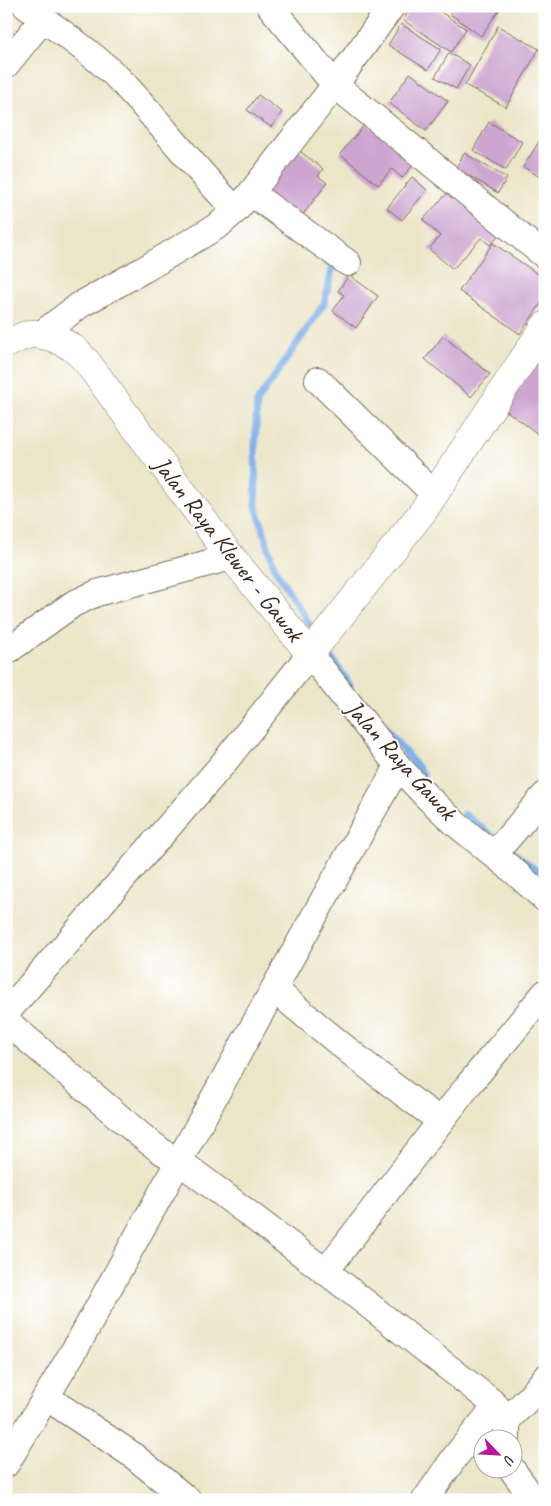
<svg xmlns="http://www.w3.org/2000/svg" width="551" height="1506" font-family="Caveat,sans-serif">
  <style>
    .lines { fill: none; stroke-linecap: round; stroke-linejoin: round }
    .stream { stroke: #7db1eb; stroke-width: 7 }
    .building { fill: #cda5d1 }
    .minor-casing { stroke: #796c5a; stroke-width: 28 }
    .major-casing { stroke: #796c5a; stroke-width: 29 }
    .minor { stroke: #fff; stroke-width: 26 }
    .major { stroke: #fff; stroke-width: 28 }
    .labels { text-anchor: middle; dominant-baseline: central; stroke-width: 4; stroke-linejoin: round; paint-order: stroke }
    .street-label { font-size: 25px; fill: #3b2a1e; stroke: #fff }
  </style>
  <rect width="100%" height="100%" fill="#fff"/>
  <filter id="ink" filterUnits="userSpaceOnUse"><feTurbulence type="fractalNoise" baseFrequency=".02" numOctaves="2"/><feDisplacementMap in="SourceGraphic" scale="10" xChannelSelector="R" yChannelSelector="G"/><feConvolveMatrix kernelMatrix="1 2 1 2 8 2 1 2 1" color-interpolation-filters="sRGB"/></filter>
  <filter id="wash" filterUnits="userSpaceOnUse"><feTurbulence type="fractalNoise" baseFrequency=".0096" numOctaves="4" result="noise"/><feDisplacementMap in="SourceGraphic" scale="20" xChannelSelector="R" yChannelSelector="G"/><feGaussianBlur stdDeviation="1.12" result="paint"/><feColorMatrix in="noise" values="0 0 0 0 0 0 0 0 0 0 0 0 0 0 0 0 0 1.4 0 .05"/><feComposite in="paint" operator="in"/></filter>
  <g filter="url(#wash)">
    <rect width="100%" height="100%" fill="#ece6c9"/>
    <g class="lines">
      <!-- stream -->
      <g class="stream">
        <path d="M316 635 275 569 256 506 255 448 257 402 324 304 333 266 328 263"/>
        <path d="M324 646 350 685"/>
        <path d="M382 724 423 774"/>
        <path d="M464 814 545 877"/>
      </g>
    </g>
    <g id="blocks">
      <!-- building -->
      <g class="building">
        <path d="M412 6H432L466 29 451 52 403 20Z"/>
        <path d="M456 6H502L481 36 450 14Z"/>
        <path d="M401 24 441 49 428 70 388 45Z"/>
        <path d="M498 26 539 49 506 107 465 85Z"/>
        <path d="M449 53 470 65 456 89 435 77Z"/>
        <path d="M410 73 448 101 426 131 389 103Z"/>
        <path d="M258 95 282 112 271 127 247 110Z"/>
        <path d="M489 122 522 142 506 170 473 150Z"/>
        <path d="M366 123 415 163 402 178 392 169 378 185 340 154Z"/>
        <path d="M545 132V156L542 160 545 162V180L523 167Z"/>
        <path d="M296 148 323 169 318 176 327 183 298 221 262 193Z"/>
        <path d="M464 153 507 178 498 193 456 168Z"/>
        <path d="M412 177 427 190 402 220 387 208Z"/>
        <path d="M448 192 502 231 490 245 481 238 453 269 429 249 440 236 423 220Z"/>
        <path d="M493 243 545 279V298L520 334 459 291Z"/>
        <path d="M349 275 378 296 356 328 333 311 344 295 338 291Z"/>
        <path d="M443 336 490 374 471 397 425 359Z"/>
        <path d="M545 353V439L504 409Z"/>
      </g>
    </g>
  </g>
  <g filter="url(#ink)">
    <use href="#blocks" fill-opacity="0" stroke="#796c5a" stroke-width="1"/>
    <g class="lines">
      <defs>
        <g id="minor">
          <path d="M26 6C56 29 92 52 119 79 160 121 194 169 236 210"/>
          <path d="M270 6 335 85 545 256"/>
          <path d="M6 65 43 19"/>
          <path d="M251 193 348 263"/>
          <path d="M40 335 80 305 143 270 219 225 236 210 251 193 335 85 392 6"/>
          <path d="M318 380 434 494"/>
          <path d="M6 652 73 604 97 593 231 557"/>
          <path d="M494 854 545 795"/>
          <path d="M274 989C328 1035 383 1080 441 1121"/>
          <path d="M6 1013 222 765 310 654 398 766 425 795 456 824 515 872 545 899"/>
          <path d="M6 1021 139 1134 161 1151 179 1161 338 1281 492 1402 507 1420V1438"/>
          <path d="M325 1272 470 1083 545 993"/>
          <path d="M46 1397 131 1454 188 1500"/>
          <path d="M507 1420 529 1398 545 1378"/>
          <path d="M6 1464 79 1342 287 965 398 766"/>
          <path d="M511 1468 534 1500"/>
          <path d="M425 1500 455 1457 496 1406"/>
        </g>
        <path id="major" d="M6 344C14 341 23 335 32 334 44 333 62 341 73 348 78 352 82 357 87 362L221 544 310 654 424 510 545 326"/>
      </defs>
      <!-- minor casing -->
      <use href="#minor" class="minor-casing"/>
      <!-- major casing -->
      <use href="#major" class="major-casing"/>
      <!-- minor -->
      <use href="#minor" class="minor"/>
      <!-- major -->
      <use href="#major" class="major"/>
    </g>
  </g>
  <g class="labels">
    <!-- street labels -->
    <g class="street-label">
      <text transform="translate(228 549) rotate(52)">Jalan Raya Klewer - Gawok</text>
      <text transform="translate(401 760) rotate(48)">Jalan Raya Gawok</text>
    </g>
  </g>
  <!-- margin -->
  <rect width="551" height="1506" fill="none" stroke="#fff" stroke-width="25"/>
  <!-- north arrow -->
  <g transform="translate(498 1454) rotate(115)"><circle r="24" fill="#ffffff" stroke="#b1aaa5"/>
  <path d="M0-4L9 19L0 12L-9 19Z" fill="#b5179e"/>
  <text y="-8" font-size="14" font-weight="bold" text-anchor="middle" fill="#3b2a1e">U</text>
  </g>
</svg>
